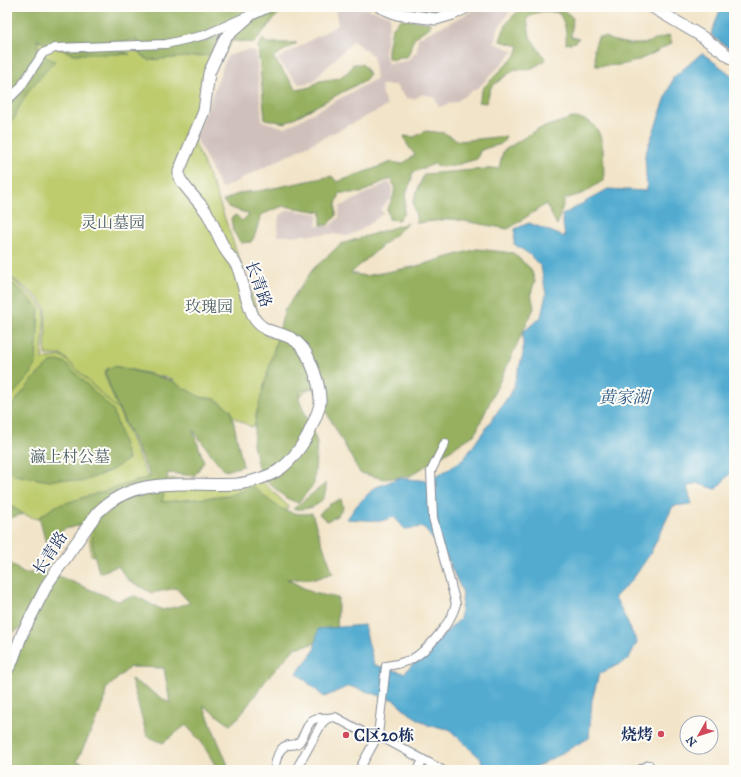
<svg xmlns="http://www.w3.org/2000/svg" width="741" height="777" font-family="'IM FELL Great Primer','Noto Serif SC',serif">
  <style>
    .industrial { fill: #cfc0bb }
    .green { fill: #becc6e; stroke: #6c7e66 }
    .forest { fill: #96b061; stroke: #587060 }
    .water { fill: #53acd0; stroke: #376e97 }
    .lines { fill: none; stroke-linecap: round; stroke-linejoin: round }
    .street-casing { stroke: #868a93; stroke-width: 10 }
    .secondary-casing { stroke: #868a93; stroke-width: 13 }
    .street { stroke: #fff; stroke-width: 8 }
    .secondary { stroke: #fff; stroke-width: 11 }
    .poi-dot { fill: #d1495b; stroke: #fdfcf7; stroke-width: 1.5 }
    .labels { text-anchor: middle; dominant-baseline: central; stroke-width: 4; stroke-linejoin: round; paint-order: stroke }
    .park-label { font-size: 16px; fill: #4c5e63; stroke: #fdfcf7 }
    .street-label { font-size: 16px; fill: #1b2f5e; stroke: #fdfcf7 }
    .poi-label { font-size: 16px; font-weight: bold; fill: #1b2f5e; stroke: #fdfcf7; text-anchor: end }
    .water-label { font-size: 17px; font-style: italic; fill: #2f5b86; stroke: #fdfcf7 }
  </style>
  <rect width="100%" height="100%" fill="#fdfcf7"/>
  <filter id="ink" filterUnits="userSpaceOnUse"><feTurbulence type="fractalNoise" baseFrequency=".025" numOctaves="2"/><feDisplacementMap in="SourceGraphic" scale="8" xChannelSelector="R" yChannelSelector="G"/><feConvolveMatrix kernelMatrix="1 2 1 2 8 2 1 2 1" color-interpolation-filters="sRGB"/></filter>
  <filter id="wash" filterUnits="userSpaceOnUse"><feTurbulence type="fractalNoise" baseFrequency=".012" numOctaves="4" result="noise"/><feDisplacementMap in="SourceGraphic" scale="16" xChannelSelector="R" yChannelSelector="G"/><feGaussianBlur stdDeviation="0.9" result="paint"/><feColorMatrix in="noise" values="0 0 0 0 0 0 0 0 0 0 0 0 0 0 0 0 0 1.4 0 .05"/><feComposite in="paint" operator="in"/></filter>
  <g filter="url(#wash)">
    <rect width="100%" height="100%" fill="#f2e4c8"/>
    <!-- industrial -->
    <g class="industrial">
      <path d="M335 7H362L390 16 387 39 384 50 388 64 407 61 417 51 418 38 467 14 476 7H516L509 12 497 30 494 43 514 51 480 86 457 101 439 107 434 97 423 94 414 99 406 98 395 85H381L382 94 387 106 221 189 196 138 227 56 247 50 256 52 262 121 285 128 376 79 373 56 353 41 312 82 299 84 277 59 338 25Z"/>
      <path d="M388 182 391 184 392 191 391 198 380 209 384 213 363 229 347 236 334 234 277 236 279 216 288 210 318 214 316 226H330L339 218 340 207Z"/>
    </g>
    <!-- green -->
    <g class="green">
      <path d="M241 30 210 72 194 141 215 190 266 336 290 339 314 386 251 427 173 383V379L114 366 107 369 104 373 119 411 62 355H45L46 309 37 297 7 274V89L23 39Z"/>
      <path d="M7 275 34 297 45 310 42 359 62 356 119 411 147 476 183 480H261L289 507 279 518 136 562 91 555 88 518 66 524 33 518 7 507Z"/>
    </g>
    <!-- forest -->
    <g class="forest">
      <path d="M7 7H298L282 9 254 43 216 39 212 55 148 60 138 52 214 39 201 37 138 50 136 39 121 43 118 50 130 54H73L37 40 39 54 55 61 29 90 16 113V117L7 124Z"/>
      <path d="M391 7H450L439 12 414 15Z"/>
      <path d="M527 7C546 7 558 3 573 18L571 37 579 38 575 42 566 44C567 32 565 23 559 13 544 10 540 10 527 18L530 37 546 60 529 70 515 69 491 87 486 103 478 102 483 88 516 55 519 46 500 41C505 24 510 15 527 7Z"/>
      <path d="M401 19 431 23 429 28C423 31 416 35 413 41 410 46 411 52 407 57H399L393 60 388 58V50L392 28Z"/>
      <path d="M669 35 672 43C656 52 638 63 619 65 612 66 604 65 596 66L594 49 598 37H605L611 40 629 44H644Z"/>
      <path d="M263 39 266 43H297L273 57 297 90 310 87 319 81 339 78 349 71 353 64H362L366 68 369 75 365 80 285 123 265 119 258 47Z"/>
      <path d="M572 118C576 118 581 118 585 120 607 127 603 161 604 180L584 193 565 199 557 225 546 204 508 229 453 219 417 223 413 201 424 174 499 168 503 151 536 130Z"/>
      <path d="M426 131 444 133 459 141 506 136C503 146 498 145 490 147 487 148 483 149 480 151L477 159 453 166 442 167 434 164 412 173C412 182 410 183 407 191 405 198 405 206 404 214L398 220 389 219 387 209C393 198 398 190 391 179L382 182 361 193H340L336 204V216L328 225H321V212L284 206 275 209 261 215C257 225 257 234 251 242L241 243 233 231 231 218 236 215 242 221 249 214 228 207 223 201 235 195 245 192 259 191 332 176 337 182 392 162 402 164 415 155 408 146 404 136 414 137Z"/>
      <path d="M408 223 351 273 365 276 413 267 477 249 513 253 531 269 535 281 531 293 534 308 475 434 410 476 384 479 360 473 313 388 300 391 299 399 317 442 314 484 298 503 286 498 265 480 258 468 253 444 256 415 285 309 313 269 341 244Z"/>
      <path d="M7 279 23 292 39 309 36 362 31 374 7 401Z"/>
      <path d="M56 361 64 362 113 410 128 459 112 470 82 482 61 479 49 481 14 475 7 468V412C18 399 42 364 56 361Z"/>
      <path d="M114 366 170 380 200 397 215 399 231 410 243 466 225 471 210 453 193 430 204 462 194 476 168 473 162 502 228 496 253 486C270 502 287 518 312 513L318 532 333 573 315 579H287L313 593 338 598 337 638 295 648 266 680 240 716 230 725 203 705 230 770H218L202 743 186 725 163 743 147 736 131 679 170 703 164 668 130 667 106 689 104 704 77 761 92 766 80 770H7V651L31 637 24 626 7 636V561L23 573H51L118 601 135 596 163 610 190 603 176 588 152 593 128 580 118 566 99 573 93 549 92 523 64 529 47 547 39 517 56 506 150 477 116 403 105 373 107 369Z"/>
      <path d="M326 483C327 505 312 510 293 509Z"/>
      <path d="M341 499 343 508 337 516 327 521 319 514 330 504Z"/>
      <path d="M7 503 23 514 7 519Z"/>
    </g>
    <!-- water -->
    <g class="water">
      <path d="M721 7H734V52L711 35Z"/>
      <path d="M702 53 734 77V469L716 489 696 483 687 487 692 504 673 506 650 554 633 579 615 597 637 642 628 660 599 674 592 700 589 738 531 770H483L481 759 449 729 428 725 410 714 394 700 349 686 324 697 297 673 314 651 318 629 364 625 374 665 404 673 460 619 463 593 446 556 423 527 405 529 394 517 381 521 347 519 357 505 374 488 399 478 429 481 464 459 512 391 523 354V332L541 317 546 294 541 267 529 254 514 244 515 229 529 223 565 237 562 215 608 189 647 191 645 155 673 78Z"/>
    </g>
  </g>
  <g filter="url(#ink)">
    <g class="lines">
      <defs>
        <g id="street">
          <path d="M7 95 11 97 20 88 43 53 55 48 166 44 205 35 245 17"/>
          <path d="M274 770C276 761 278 746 289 745 293 745 297 745 300 741 310 727 305 716 328 718"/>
          <path d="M296 770 322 723 328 718 335 717 368 735H378L386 666C394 665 402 663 410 660 428 651 451 623 456 604L433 518 431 471 445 443"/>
          <path d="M359 770 378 735 442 770"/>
          <path d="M418 770 423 760"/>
          <path d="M639 770 649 765"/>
        </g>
        <g id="secondary">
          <path d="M380 7 397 14 436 19 453 14 467 7"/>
          <path d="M652 7 701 36 734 60"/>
          <path d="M7 670 12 662 22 634 48 583 97 513C137 473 186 487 237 484 249 483 271 476 280 469 291 462 306 441 311 428 314 421 319 411 320 403 321 389 315 372 309 359 305 349 296 339 286 336 275 331 267 333 257 322 250 316 242 279 238 268 235 262 230 257 226 251 219 239 214 225 207 213 198 200 186 190 179 177V171L204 111 209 73 225 38 252 14 267 7"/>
        </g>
      </defs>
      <!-- street casing -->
      <use href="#street" class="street-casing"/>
      <!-- secondary casing -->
      <use href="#secondary" class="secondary-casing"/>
      <!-- street -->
      <use href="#street" class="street"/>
      <!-- secondary -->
      <use href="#secondary" class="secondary"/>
    </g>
  </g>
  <!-- markers -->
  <g class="poi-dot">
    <circle cx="661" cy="734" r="4"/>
    <circle cx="346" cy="735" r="4"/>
  </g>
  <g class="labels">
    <!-- park labels -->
    <g class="park-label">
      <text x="113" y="222">灵山墓园</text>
      <text x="209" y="306">玫瑰园</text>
      <text x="70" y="456">瀛上村公墓</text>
    </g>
    <!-- street labels -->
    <g class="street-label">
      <text transform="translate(259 284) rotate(70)">长青路</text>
      <text transform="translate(50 553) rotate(-57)">长青路</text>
    </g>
    <!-- poi labels -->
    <g class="poi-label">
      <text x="653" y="734">烧烤</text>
      <text x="354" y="735" text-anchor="start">C区20栋</text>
    </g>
    <!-- water labels -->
    <g class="water-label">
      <text x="624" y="397">黄家湖</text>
    </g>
  </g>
  <!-- margin -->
  <rect width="741" height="777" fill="none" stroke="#fdfcf7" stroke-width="24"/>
  <!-- north arrow -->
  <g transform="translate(699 735) rotate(231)"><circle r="19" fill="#fdfcf7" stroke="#a3aaba"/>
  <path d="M0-3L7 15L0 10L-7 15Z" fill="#d1495b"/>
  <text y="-6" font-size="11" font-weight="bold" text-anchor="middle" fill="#1b2f5e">N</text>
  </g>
</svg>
